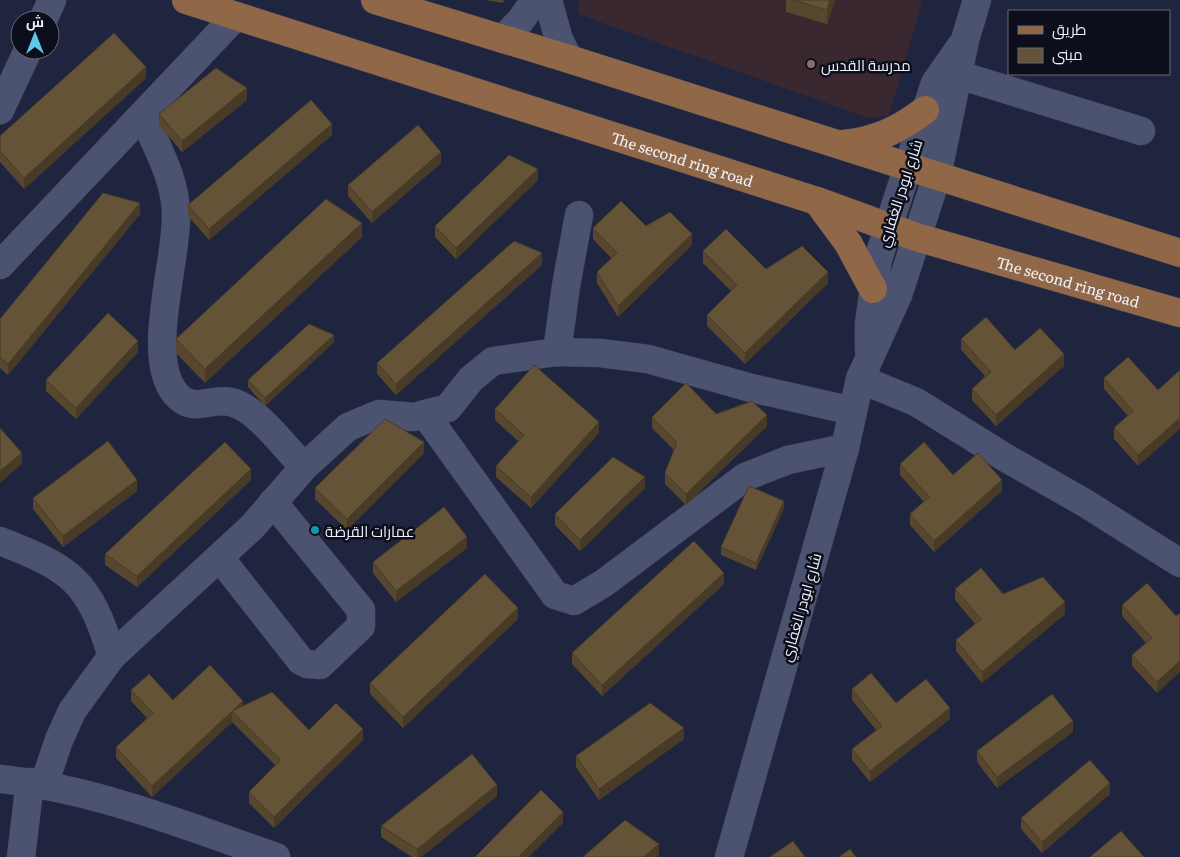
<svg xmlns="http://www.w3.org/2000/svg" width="1180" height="857" font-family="Literata,Cairo,serif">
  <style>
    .education { fill: #3a2830 }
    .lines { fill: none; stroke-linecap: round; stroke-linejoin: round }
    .minor-casing { stroke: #3c3f55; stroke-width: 29 }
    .major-casing { stroke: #3c3f55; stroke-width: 29 }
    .minor { stroke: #4c5370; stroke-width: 28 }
    .major { stroke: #906747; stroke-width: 28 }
    .wall { fill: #57472f }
    .shaded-wall { fill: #473a26 }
    .building { fill: #655337; stroke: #473a26 }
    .education-dot { fill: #8d6e63; stroke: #0c0f1b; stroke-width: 2 }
    .culture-dot { fill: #0f9aa8; stroke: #0c0f1b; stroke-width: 2 }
    .labels { text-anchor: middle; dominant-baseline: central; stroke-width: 5; stroke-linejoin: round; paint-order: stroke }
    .poi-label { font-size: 15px; fill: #eff2fd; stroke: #0c0f1b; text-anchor: start }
    .street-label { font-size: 15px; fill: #eff2fd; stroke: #0c0f1b }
  </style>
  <rect width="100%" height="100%" fill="#1f253f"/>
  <!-- education -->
  <path class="education" d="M579 0H923L889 115 868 118 578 14Z"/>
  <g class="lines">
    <defs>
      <g id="minor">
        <path d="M548 0 559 40 569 59"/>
        <path d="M43 20 52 0"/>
        <path d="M503 39 521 20 535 0"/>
        <path d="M959 75 1141 131"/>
        <path d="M0 110 28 50"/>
        <path d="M143 115C156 146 176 179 176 215 177 262 145 356 175 393 193 415 209 397 231 402 257 408 285 448 304 467"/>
        <path d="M0 265 236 16"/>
        <path d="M869 350V324L878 259 935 83 961 46"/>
        <path d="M557 352 566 286 579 215"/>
        <path d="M860 379 916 402 1006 458 1085 503 1180 563"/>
        <path d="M425 414 555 595 574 601 604 583 745 477 788 460 845 448"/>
        <path d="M0 541C72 569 89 581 112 656"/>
        <path d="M220 558 301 661 307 664 320 665 361 626V610L273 502"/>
        <path d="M0 779C95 789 187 826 276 857"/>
        <path d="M44 784 59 740 72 711 112 656 252 527 304 467 348 427 379 414 414 417 448 408 471 379 493 361 557 352 600 353 648 359 751 388 853 411"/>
        <path d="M21 857 30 782"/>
        <path d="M729 857 845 448 860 379 898 295 937 176 965 40 977 0"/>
      </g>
      <g id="major">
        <path id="s1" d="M186 0 817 201 916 237 1180 313"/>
        <path d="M375 0 569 59 1180 253"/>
        <path d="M843 144C875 141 899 130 925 110"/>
        <path d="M817 201 848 243 873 289"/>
      </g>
    </defs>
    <!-- minor casing -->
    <use href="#minor" class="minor-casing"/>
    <!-- major casing -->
    <use href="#major" class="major-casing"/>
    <!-- minor -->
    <use href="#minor" class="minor"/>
    <!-- major -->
    <use href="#major" class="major"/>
  </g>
  <!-- wall -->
  <g class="wall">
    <path d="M486 0H504L503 3Z"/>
    <path d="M786 0H835L827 24 786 12Z"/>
    <path d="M146 78 24 189 0 162V136Z"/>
    <path d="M247 100 182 152 159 125V114Z"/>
    <path d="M332 135 209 240 188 216V205Z"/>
    <path d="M441 163 372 223 348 196V185Z"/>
    <path d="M538 180 456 259 435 237V226Z"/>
    <path d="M140 214 8 375 0 368V319Z"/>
    <path d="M646 226 692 245 618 317 597 283V272L612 259 593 239V228Z"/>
    <path d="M362 237 205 383 176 353V339Z"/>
    <path d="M703 251 766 269 828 283 745 364 707 326V315L731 291 703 263Z"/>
    <path d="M542 265 396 395 377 374V363Z"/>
    <path d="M961 339 1015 350 1064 366 996 426 972 400V389L985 376 961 350Z"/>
    <path d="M334 342 265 406 248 387V380Z"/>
    <path d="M138 352 76 419 46 391V380Z"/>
    <path d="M1104 378 1158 390 1138 466 1114 439V428L1128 416 1104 389Z"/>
    <path d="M495 409 599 433 531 508 496 477V466L518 441 495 420Z"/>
    <path d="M716 414 767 426 686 505 665 484V473L674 450 652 428V417Z"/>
    <path d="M424 453 347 530 315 499V488Z"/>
    <path d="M900 464 1002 491 934 552 910 525V514L924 502 900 475Z"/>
    <path d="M251 480 137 587 105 565V554Z"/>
    <path d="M645 488 580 551 555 525V514Z"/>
    <path d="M137 491 63 547 33 509V498Z"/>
    <path d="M784 508 756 570 721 555V547Z"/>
    <path d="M467 548 396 602 373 573V562Z"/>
    <path d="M724 584 602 696 572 664V653Z"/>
    <path d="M955 589 1065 614 982 683 956 651V640L975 624 955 600Z"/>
    <path d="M1122 605 1176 616 1157 693 1132 666V655L1146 643 1122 616Z"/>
    <path d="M518 619 403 728 370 694V683Z"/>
    <path d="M852 689 896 703 950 719 870 782 852 760V749L876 730 852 700Z"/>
    <path d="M131 690 173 700 243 706 309 730 363 740 274 828 249 803V792L275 765 232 722 152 797 116 758V747L147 718 131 701Z"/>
    <path d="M1073 732 997 788 977 762V751Z"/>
    <path d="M684 739 599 800 576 767V756Z"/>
    <path d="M1110 794 1042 853 1021 829V818Z"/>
    <path d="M497 796 421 857H412L381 837V826Z"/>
  </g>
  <!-- shaded-wall -->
  <g class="shaded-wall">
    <path d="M830 0H835L827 24V10Z"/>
    <path d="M146 67V78L24 189V178Z"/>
    <path d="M247 88V100L182 152V141Z"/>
    <path d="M332 124V135L209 240V229Z"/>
    <path d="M441 152V163L372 223V212Z"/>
    <path d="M538 169V180L456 259V248Z"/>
    <path d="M140 203V214L8 375V364Z"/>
    <path d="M362 223V237L205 383V369Z"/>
    <path d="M692 234V245L618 317V306Z"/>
    <path d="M542 253V265L396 395V384Z"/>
    <path d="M828 272V283L745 364V353Z"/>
    <path d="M334 335V342L265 406V398Z"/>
    <path d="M138 341V352L76 419V408Z"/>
    <path d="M1064 354V366L996 426V415Z"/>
    <path d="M767 415V426L686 505V494Z"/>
    <path d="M1180 418V429L1138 466V455Z"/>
    <path d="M599 422V433L531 508V497Z"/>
    <path d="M424 442V453L347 530V519Z"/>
    <path d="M22 453V464L0 483V471Z"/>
    <path d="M251 469V480L137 587V576Z"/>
    <path d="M645 477V488L580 551V540Z"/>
    <path d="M137 480V491L63 547V536Z"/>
    <path d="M1002 480V491L934 552V541Z"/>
    <path d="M784 501V508L756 570V563Z"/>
    <path d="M467 537V548L396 602V591Z"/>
    <path d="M724 573V584L602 696V685Z"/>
    <path d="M1065 602V614L982 683V672Z"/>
    <path d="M518 608V619L403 728V717Z"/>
    <path d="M1180 661V672L1157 693V682Z"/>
    <path d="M243 701V712L232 711Z"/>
    <path d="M950 708V719L870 782V771Z"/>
    <path d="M232 711V722L152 797V786Z"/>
    <path d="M1073 721V732L997 788V777Z"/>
    <path d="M684 728V739L599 800V789Z"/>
    <path d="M363 729V740L274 828V817Z"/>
    <path d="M1110 783V794L1042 853V842Z"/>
    <path d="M497 785V796L421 857H417V849Z"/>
    <path d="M563 812V823L529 857H518Z"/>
    <path d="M659 844V855L657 857H644Z"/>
  </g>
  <!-- building -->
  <g class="building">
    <path d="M794 0H830L827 10Z"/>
    <path d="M114 33 146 67 24 178 0 151V136Z"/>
    <path d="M216 68 247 88 182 141 159 114Z"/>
    <path d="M311 100 332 124 209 229 188 205Z"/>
    <path d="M418 125 441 152 372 212 348 185Z"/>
    <path d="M509 155 538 169 456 248 435 226Z"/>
    <path d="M103 193 140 203 8 364 0 357V319Z"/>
    <path d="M326 199 362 223 205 369 176 339Z"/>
    <path d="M621 201 646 226 670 212 692 234 618 306 597 272 617 253 593 228Z"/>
    <path d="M726 229 766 269 802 246 828 272 745 353 707 315 737 285 703 251Z"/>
    <path d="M514 241 542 253 396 384 377 363Z"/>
    <path d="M108 313 138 341 76 408 46 380Z"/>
    <path d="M986 317 1015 350 1040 328 1064 354 996 415 972 389 991 372 961 339Z"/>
    <path d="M309 324 334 335 265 398 248 380Z"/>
    <path d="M1128 357 1158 390 1180 370V418L1138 455 1114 428 1133 411 1104 378Z"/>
    <path d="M534 365 599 422 531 497 496 466 524 435 495 409Z"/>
    <path d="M686 383 716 414 752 401 767 415 686 494 665 473 677 442 652 417Z"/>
    <path d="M385 419 424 442 347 519 315 488Z"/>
    <path d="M0 428 22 453 0 471Z"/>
    <path d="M108 441 137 480 63 536 33 498Z"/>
    <path d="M225 442 251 469 137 576 105 554Z"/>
    <path d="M924 442 953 475 978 453 1002 480 934 541 910 514 929 497 900 464Z"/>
    <path d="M613 457 645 477 580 540 555 514Z"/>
    <path d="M749 486 784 501 756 563 721 547Z"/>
    <path d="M444 507 467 537 396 591 373 562Z"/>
    <path d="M694 541 724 573 602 685 572 653Z"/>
    <path d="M981 568 1003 594 1043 577 1065 602 982 672 956 640 981 619 955 589Z"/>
    <path d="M485 574 518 608 403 717 370 683Z"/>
    <path d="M1147 583 1176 616 1180 613V661L1157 682 1132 655 1152 638 1122 605Z"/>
    <path d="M210 665 243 701 152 786 116 747 153 713 131 690 149 674 173 700Z"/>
    <path d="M871 673 896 703 926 679 950 708 870 771 852 749 882 726 852 689Z"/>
    <path d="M272 692 309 730 336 703 363 729 274 817 249 792 281 760 232 711Z"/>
    <path d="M1052 694 1073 721 997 777 977 751Z"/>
    <path d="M650 703 684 728 599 789 576 756Z"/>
    <path d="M472 754 497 785 417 849 381 826Z"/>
    <path d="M1090 760 1110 783 1042 842 1021 818Z"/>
    <path d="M541 790 563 812 518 857H475Z"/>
    <path d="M625 820 659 844 644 857H583Z"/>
    <path d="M1121 831 1144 857H1090Z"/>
    <path d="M793 841 805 857H770Z"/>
    <path d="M850 849 856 857H839Z"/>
  </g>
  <!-- markers -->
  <circle class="education-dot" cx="811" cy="64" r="5"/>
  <circle class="culture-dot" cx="315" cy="530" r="5"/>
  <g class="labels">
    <!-- poi labels -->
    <g class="poi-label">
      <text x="821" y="64">مدرسة القدس</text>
      <text x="325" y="530">عمارات القرضة</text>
    </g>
    <!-- street labels -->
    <g class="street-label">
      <text stroke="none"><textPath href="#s1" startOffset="521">The second ring road</textPath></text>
      <text transform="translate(899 193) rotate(-72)">شارع ابودر الغفاري</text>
      <text stroke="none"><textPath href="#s1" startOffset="926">The second ring road</textPath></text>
      <text transform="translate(800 607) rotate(-74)">شارع ابودر الغفاري</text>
    </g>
  </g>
  <!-- legend -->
  <rect x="1008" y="10" width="162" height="65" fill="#0c0f1b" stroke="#676a75"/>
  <rect x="1018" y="26" width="25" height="8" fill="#906747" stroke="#676a75"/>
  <text x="1052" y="35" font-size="15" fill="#eff2fd">طريق</text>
  <rect x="1018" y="48" width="25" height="15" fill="#655337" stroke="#676a75"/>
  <text x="1052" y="60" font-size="15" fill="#eff2fd">مبنى</text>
  <!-- north arrow -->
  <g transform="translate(35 35)"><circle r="24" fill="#0c0f1b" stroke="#676a75"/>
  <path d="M0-4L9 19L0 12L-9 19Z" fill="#5bc8e7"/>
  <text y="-8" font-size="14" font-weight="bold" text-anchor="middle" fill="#eff2fd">ش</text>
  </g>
</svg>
